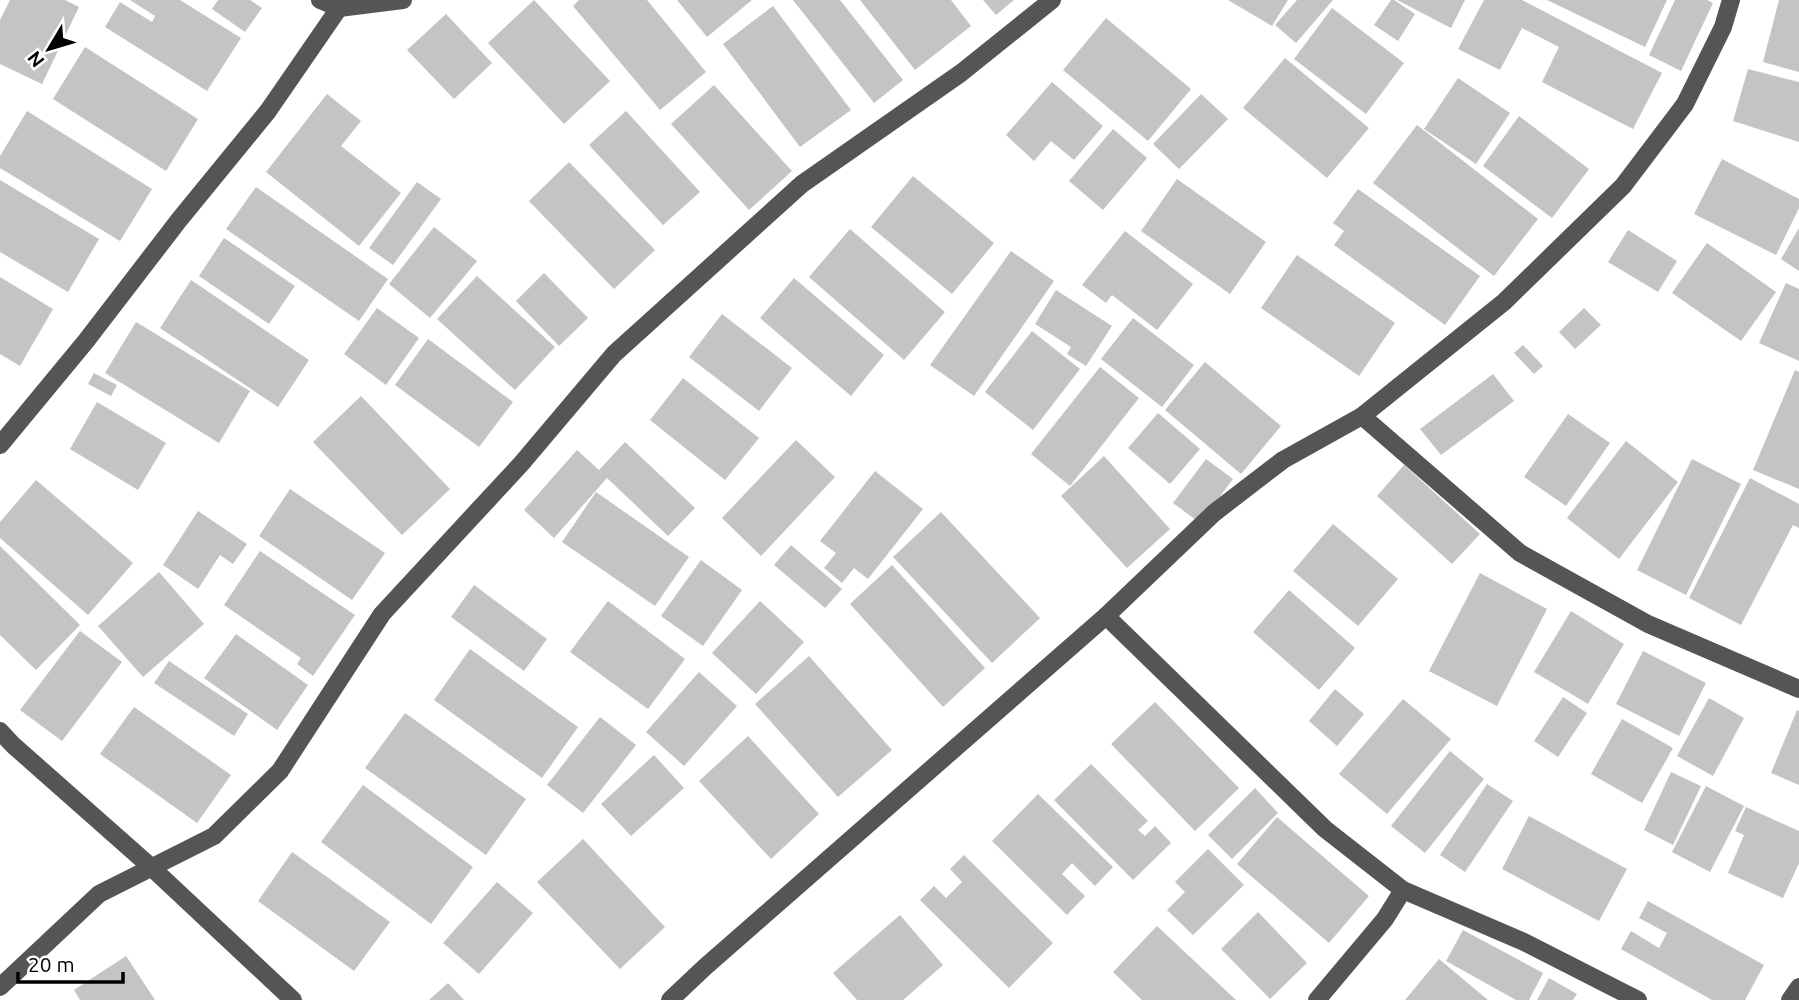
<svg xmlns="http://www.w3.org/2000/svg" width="1799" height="1000" font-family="Ubuntu,sans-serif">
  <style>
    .building { fill: #c4c4c4 }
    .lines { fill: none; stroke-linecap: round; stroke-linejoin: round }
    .minor { stroke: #555; stroke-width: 18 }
  </style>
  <rect width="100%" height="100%" fill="#fff"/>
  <!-- building -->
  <g class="building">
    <path d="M10 0H65L79 7 42 84 0 64V20Z"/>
    <path d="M130 0H180L241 38 207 91 105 27 120 2 152 22 155 16Z"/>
    <path d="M218 0H250L262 8 245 32 212 9Z"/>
    <path d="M534 0 610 81 564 124 488 43Z"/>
    <path d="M579 0H647L706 72 660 110 573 6Z"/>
    <path d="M677 0H752L707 37Z"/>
    <path d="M793 0H840L903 80 874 103Z"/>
    <path d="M860 0H951L971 26 915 70Z"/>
    <path d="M983 0H1014L996 15Z"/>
    <path d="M1228 0H1288L1272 26Z"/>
    <path d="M1297 0H1333L1296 43 1275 25Z"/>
    <path d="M1391 0H1394L1415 14 1398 41 1374 25Z"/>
    <path d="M1397 0H1465L1451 28Z"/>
    <path d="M1484 0H1522L1662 73 1633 129 1542 82 1559 47 1522 28 1500 70 1458 49Z"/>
    <path d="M1547 0H1667L1645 47Z"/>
    <path d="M1675 0H1707L1713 3 1681 71 1649 55Z"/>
    <path d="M1779 0H1799V72L1763 62Z"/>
    <path d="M773 6 851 110 800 147 723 44Z"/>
    <path d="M1332 8 1404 63 1366 114 1294 59Z"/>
    <path d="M446 14 492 63 454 99 407 50Z"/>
    <path d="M1106 18 1191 89 1148 141 1063 70Z"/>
    <path d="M85 47 198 119 166 171 53 99Z"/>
    <path d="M1285 58 1369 128 1327 178 1243 108Z"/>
    <path d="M1748 69 1799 82V142L1733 121Z"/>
    <path d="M1458 78 1510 113 1476 164 1424 129Z"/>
    <path d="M1052 82 1103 126 1074 160 1051 141 1034 161 1006 135Z"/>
    <path d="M714 85 792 171 749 210 671 124Z"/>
    <path d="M327 94 361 121 341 146 401 193 359 246 266 172Z"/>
    <path d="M1201 94 1228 119 1179 169 1153 144Z"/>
    <path d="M27 111 152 189 120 241 0 168V156Z"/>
    <path d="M626 111 700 192 663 225 589 145Z"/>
    <path d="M1519 116 1589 169 1552 218 1483 166Z"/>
    <path d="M1417 125 1538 219 1494 276 1373 183Z"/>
    <path d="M1113 129 1147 158 1103 210 1069 181Z"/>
    <path d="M1722 159 1799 199V208L1776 255 1694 214Z"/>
    <path d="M569 162 655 250 614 289 529 201Z"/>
    <path d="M913 176 994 243 952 294 871 227Z"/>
    <path d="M1177 179 1266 242 1230 294 1141 231Z"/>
    <path d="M0 180 99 239 68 292 0 252Z"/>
    <path d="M417 182 441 199 393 265 369 248Z"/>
    <path d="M256 187 388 279 359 321 226 229Z"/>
    <path d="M1358 189 1480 276 1445 325 1334 245 1344 231 1333 223Z"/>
    <path d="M434 227 477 261 430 318 389 284Z"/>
    <path d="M1799 228V271L1781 259Z"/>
    <path d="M850 229 945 312 904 360 809 277Z"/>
    <path d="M1628 230 1677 261 1658 292 1608 262Z"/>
    <path d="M1125 231 1193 284 1157 330 1112 295 1106 303 1082 285Z"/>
    <path d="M224 238 295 286 269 324 199 276Z"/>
    <path d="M1707 243 1776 292 1741 341 1672 293Z"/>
    <path d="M1011 251 1054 281 974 396 930 365Z"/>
    <path d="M1297 255 1395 323 1359 376 1261 308Z"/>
    <path d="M544 273 588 318 559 346 516 301Z"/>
    <path d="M477 276 555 347 515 390 437 319Z"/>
    <path d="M0 277 53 309 20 366 0 354Z"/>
    <path d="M794 278 884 355 851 396 760 318Z"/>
    <path d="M191 280 309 360 278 407 160 328Z"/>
    <path d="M1786 283 1799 289V361L1759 343Z"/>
    <path d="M1056 290 1112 326 1086 366 1067 354 1071 347 1035 324Z"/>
    <path d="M377 308 419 338 386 385 344 354Z"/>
    <path d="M1584 308 1601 325 1575 349 1559 332Z"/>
    <path d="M722 314 792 368 759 411 689 357Z"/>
    <path d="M1133 318 1194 365 1162 407 1101 359Z"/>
    <path d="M136 322 250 391 219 443 105 373Z"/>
    <path d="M1032 331 1080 369 1033 430 985 392Z"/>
    <path d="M428 339 513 402 479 447 395 385Z"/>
    <path d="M1523 345 1543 366 1534 374 1514 353Z"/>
    <path d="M1205 362 1281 426 1241 474 1165 410Z"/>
    <path d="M1100 367 1139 398 1070 486 1031 454Z"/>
    <path d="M1795 370 1799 372V489L1753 470Z"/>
    <path d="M94 373 117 385 111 396 88 384Z"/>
    <path d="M1493 374 1514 401 1441 455 1420 429Z"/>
    <path d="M683 378 759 438 725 480 650 420Z"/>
    <path d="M361 396 450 489 402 535 313 442Z"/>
    <path d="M97 402 166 443 138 490 70 449Z"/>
    <path d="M1158 413 1200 449 1170 484 1128 448Z"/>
    <path d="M1568 414 1610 443 1566 506 1524 477Z"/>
    <path d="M796 440 835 477 761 556 722 518Z"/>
    <path d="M1626 441 1678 482 1619 559 1567 518Z"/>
    <path d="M625 442 695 508 668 536 607 478 554 538 524 510 577 450 599 470Z"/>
    <path d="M1104 456 1170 529 1127 568 1061 496Z"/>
    <path d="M1206 459 1233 479 1200 523 1173 503Z"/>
    <path d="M1692 459 1741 484 1686 595 1637 570Z"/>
    <path d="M1404 465 1480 534 1452 564 1377 496Z"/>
    <path d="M875 471 923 509 868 579 854 568 842 583 824 568 836 553 820 541Z"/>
    <path d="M1750 478 1799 504V528L1793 525 1741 625 1689 598Z"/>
    <path d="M36 480 133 563 88 615 0 538V522Z"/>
    <path d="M290 489 385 553 352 600 259 536Z"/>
    <path d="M596 492 689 557 655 606 562 542Z"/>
    <path d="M198 511 247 544 233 564 220 555 198 589 163 565Z"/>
    <path d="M941 512 1040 618 992 663 893 557Z"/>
    <path d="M1333 524 1398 579 1358 626 1293 571Z"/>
    <path d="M791 545 842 589 825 608 774 565Z"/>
    <path d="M0 546 80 625 36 670 0 635Z"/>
    <path d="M260 551 355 615 313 676 297 664 301 658 224 605Z"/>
    <path d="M701 560 742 590 703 646 661 616Z"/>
    <path d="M892 565 985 668 943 707 850 604Z"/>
    <path d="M159 572 204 624 143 677 98 626Z"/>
    <path d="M1480 573 1547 609 1497 706 1429 671Z"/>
    <path d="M474 585 547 639 524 671 451 617Z"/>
    <path d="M1289 590 1355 648 1319 690 1253 632Z"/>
    <path d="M608 601 685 659 648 709 570 652Z"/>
    <path d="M760 601 804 642 756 694 712 653Z"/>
    <path d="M1571 611 1624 644 1588 704 1534 672Z"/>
    <path d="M80 631 122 662 62 741 20 710Z"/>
    <path d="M236 634 308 685 277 730 204 678Z"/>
    <path d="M470 649 578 727 542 778 434 700Z"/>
    <path d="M1643 651 1706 683 1679 736 1616 704Z"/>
    <path d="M809 656 892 750 838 797 755 704Z"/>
    <path d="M169 661 248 714 234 736 154 683Z"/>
    <path d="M699 672 737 706 684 766 646 732Z"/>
    <path d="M1335 689 1364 714 1337 746 1309 721Z"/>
    <path d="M1563 697 1587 713 1558 757 1534 741Z"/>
    <path d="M1709 698 1744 718 1713 776 1677 756Z"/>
    <path d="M1403 699 1451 739 1387 814 1339 774Z"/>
    <path d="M1155 702 1239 788 1195 831 1111 744Z"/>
    <path d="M134 707 231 775 197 823 100 754Z"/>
    <path d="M1797 710 1799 711V785L1771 773Z"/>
    <path d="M405 713 526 799 486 855 365 768Z"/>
    <path d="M600 717 636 745 583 813 547 785Z"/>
    <path d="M1622 719 1673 748 1642 803 1591 774Z"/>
    <path d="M748 736 819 814 771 859 699 781Z"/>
    <path d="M1450 751 1484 779 1425 853 1391 826Z"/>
    <path d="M654 755 684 788 631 836 601 804Z"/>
    <path d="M1091 764 1148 821 1138 830 1145 836 1155 826 1171 843 1133 880 1054 800Z"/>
    <path d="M1671 772 1701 786 1673 845 1644 830Z"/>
    <path d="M1487 784 1513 801 1465 872 1440 855Z"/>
    <path d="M363 785 473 867 431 924 321 842Z"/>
    <path d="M1706 786 1744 806 1710 872 1672 852Z"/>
    <path d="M1255 788 1278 813 1232 859 1208 835Z"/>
    <path d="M1038 794 1113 867 1095 886 1072 863 1062 874 1085 896 1067 915 992 841Z"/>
    <path d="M1746 807 1799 831V863L1783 898 1728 873 1744 835 1735 831Z"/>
    <path d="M1529 816 1627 869 1599 921 1502 869Z"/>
    <path d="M1277 817 1369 896 1329 943 1237 864Z"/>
    <path d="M583 839 665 927 620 969 537 882Z"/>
    <path d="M1208 849 1244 885 1193 935 1167 910 1185 892 1175 882Z"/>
    <path d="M292 852 390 922 354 971 258 901Z"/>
    <path d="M964 855 1053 943 1009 988 920 900 934 886 946 898 962 882 950 869Z"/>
    <path d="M497 882 533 913 479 974 443 943Z"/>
    <path d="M1648 901 1764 965 1745 1000H1712L1621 949 1631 931 1659 948 1667 933 1639 918Z"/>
    <path d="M1258 912 1307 963 1270 999 1221 949Z"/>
    <path d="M900 915 943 965 903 1000H857L833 973Z"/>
    <path d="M1157 926 1236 1000H1142L1113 972Z"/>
    <path d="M1463 930 1543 973 1529 1000H1516L1446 961Z"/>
    <path d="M126 956 155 1000H80L74 990Z"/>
    <path d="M1439 959 1488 1000H1405Z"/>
    <path d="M1549 978 1577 994 1573 1000H1537Z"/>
    <path d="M448 983 464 1000H429Z"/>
  </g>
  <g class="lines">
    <!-- minor -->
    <g class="minor">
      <path d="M320 0 339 8 403 0"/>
      <path d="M1362 416 1520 553 1648 624 1799 689"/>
      <path d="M0 445 86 341 179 220 268 111 339 8"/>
      <path d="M1106 616 1325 829 1403 890 1524 942 1638 1000"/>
      <path d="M0 731 13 745 151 867 293 1000"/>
      <path d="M0 987 99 894 214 836 280 771 382 614 521 464 614 354 802 184 961 73 1052 0"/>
      <path d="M670 1000 705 967 1106 616 1214 513 1283 460 1362 416 1504 302 1623 186 1685 104 1723 27 1731 0"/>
      <path d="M1317 1000 1385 919 1403 890"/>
      <path d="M1790 1000 1799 987"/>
    </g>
  </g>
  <!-- north arrow -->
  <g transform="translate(49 49) rotate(232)" stroke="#ffffff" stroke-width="5" paint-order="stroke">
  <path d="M0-5L12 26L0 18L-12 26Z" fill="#000000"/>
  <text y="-10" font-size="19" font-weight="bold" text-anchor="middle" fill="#000000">N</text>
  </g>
  <!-- scale -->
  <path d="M18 972v10h105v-10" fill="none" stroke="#000000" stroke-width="3.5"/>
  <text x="28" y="972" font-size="21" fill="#000000" stroke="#ffffff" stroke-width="5" paint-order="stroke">20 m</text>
</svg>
